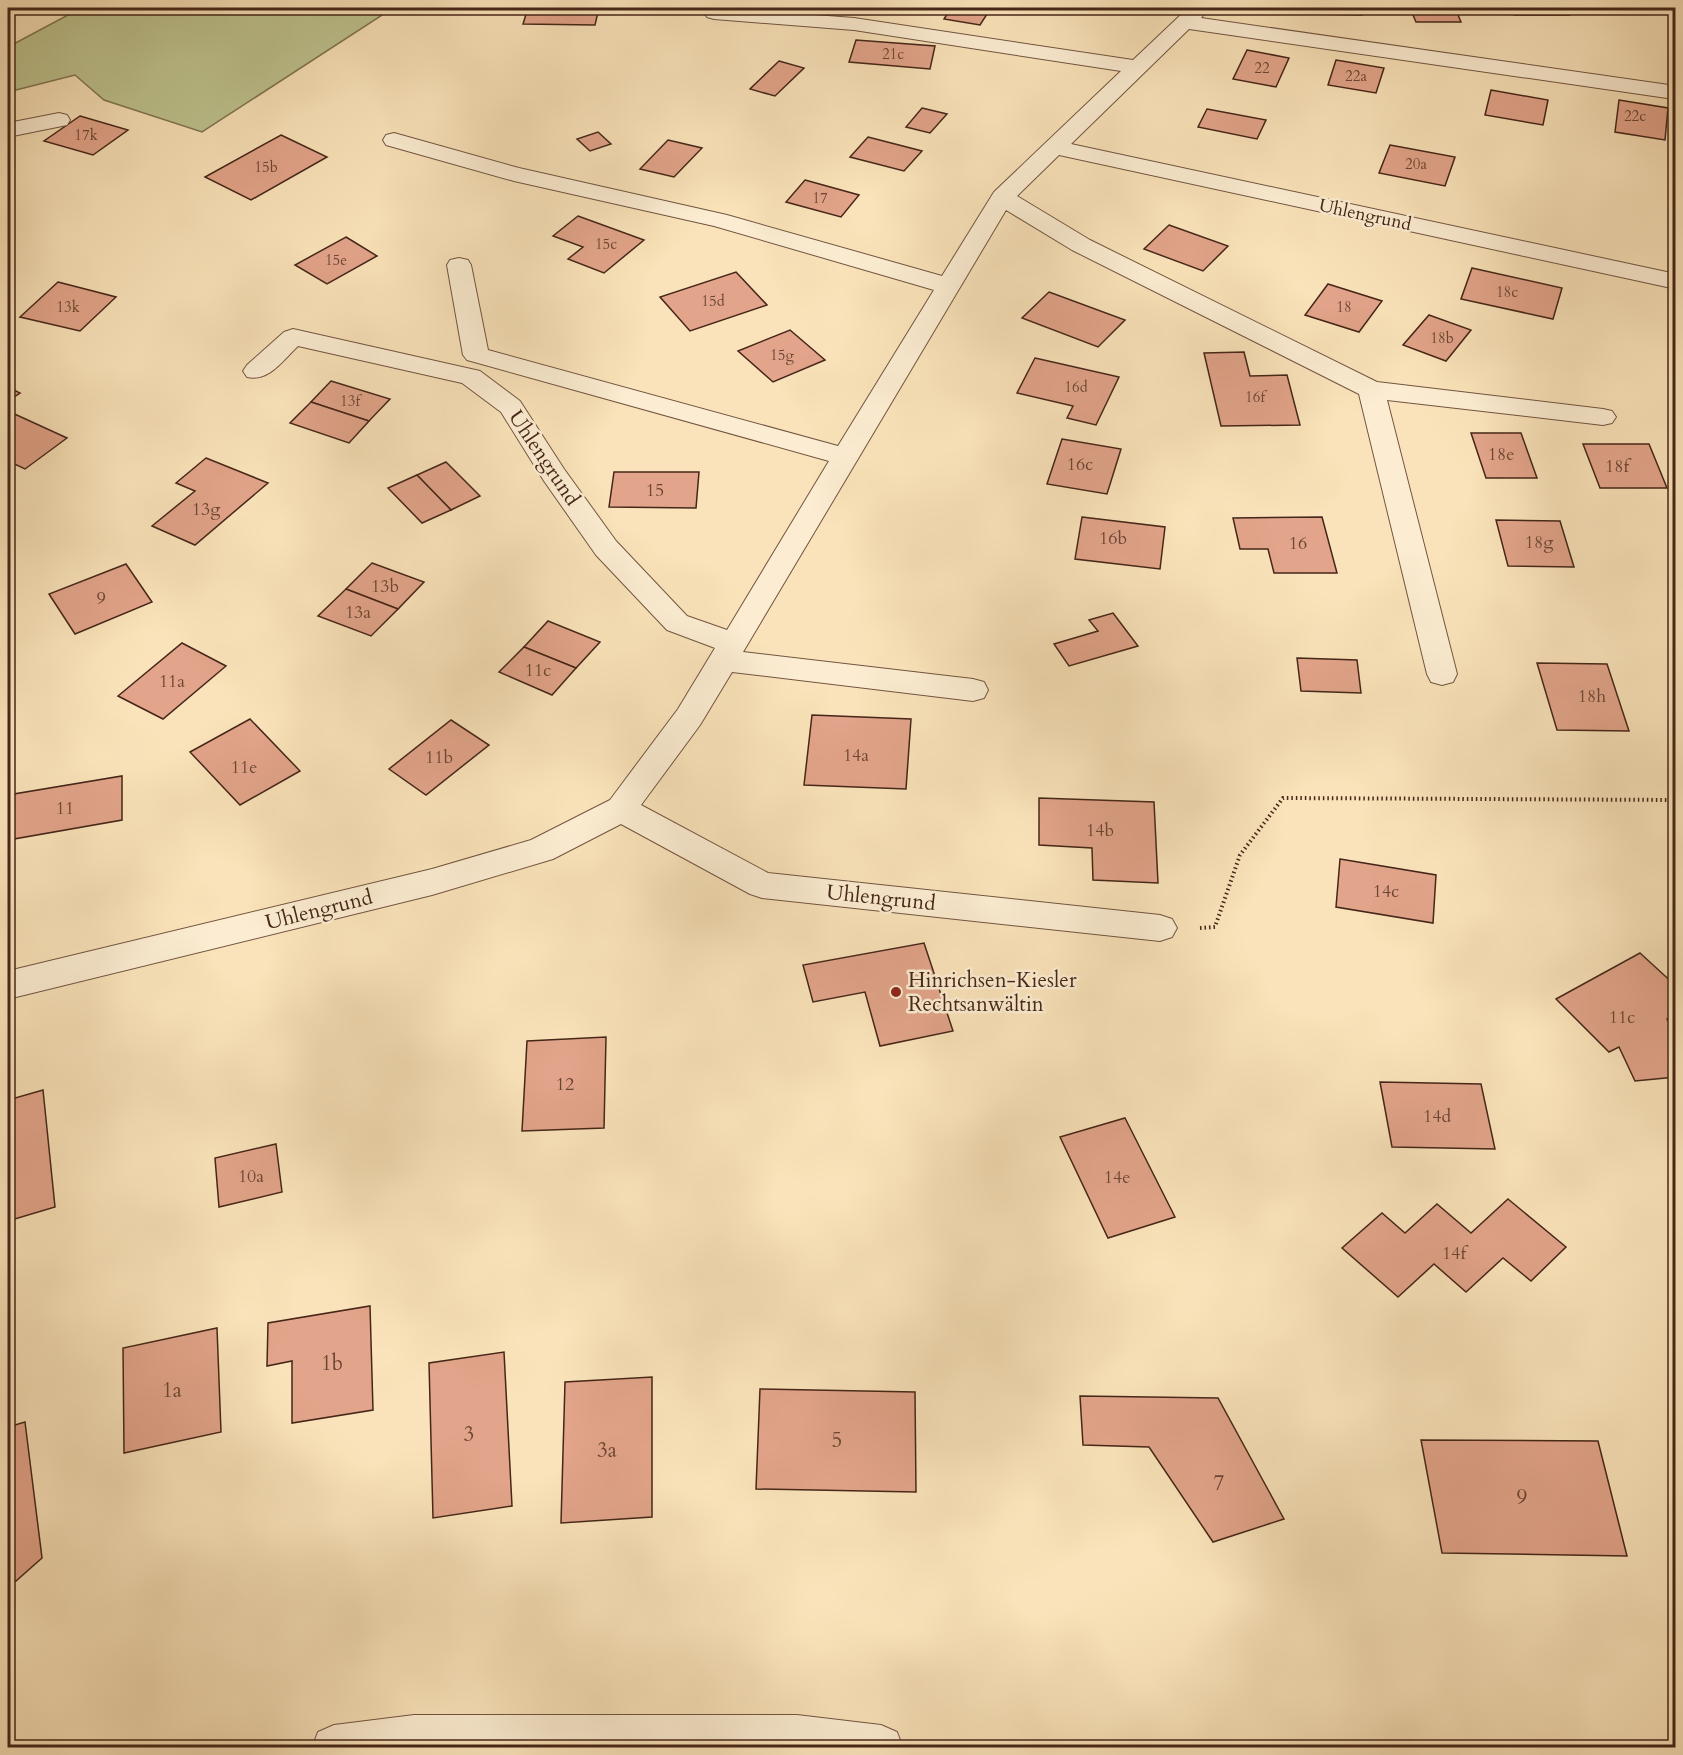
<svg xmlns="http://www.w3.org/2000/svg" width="1683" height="1755" font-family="Cardo,serif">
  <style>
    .green { fill: #bec490; stroke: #827554; stroke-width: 1.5 }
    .building { fill: #e2a48a; stroke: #452618; stroke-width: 1.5 }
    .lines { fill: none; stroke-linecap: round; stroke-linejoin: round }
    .minor-casing { stroke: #725540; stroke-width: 2 }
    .path { stroke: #452618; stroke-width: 4; stroke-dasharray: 1.5 3; stroke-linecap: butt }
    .minor { fill: #fcedd2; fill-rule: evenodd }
    .poi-dot { fill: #8f2418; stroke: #fcedd2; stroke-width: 2 }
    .labels { text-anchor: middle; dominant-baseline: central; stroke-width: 5; stroke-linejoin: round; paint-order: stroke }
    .far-number-label { font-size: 15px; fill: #6c4634 }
    .far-street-label { font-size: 18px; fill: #452618; stroke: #fcedd2 }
    .number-label { font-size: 18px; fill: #6c4634 }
    .street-label { font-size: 21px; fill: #452618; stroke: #fcedd2 }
    .poi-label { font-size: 21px; fill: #452618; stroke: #fcedd2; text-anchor: start }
    .near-number-label { font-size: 21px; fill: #6c4634 }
  </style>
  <rect width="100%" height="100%" fill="#fae3ba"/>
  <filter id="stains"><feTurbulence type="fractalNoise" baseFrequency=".00333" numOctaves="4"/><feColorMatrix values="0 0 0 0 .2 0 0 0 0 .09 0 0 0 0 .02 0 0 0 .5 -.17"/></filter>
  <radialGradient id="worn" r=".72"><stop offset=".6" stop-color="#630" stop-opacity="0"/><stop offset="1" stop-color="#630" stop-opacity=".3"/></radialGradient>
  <!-- green -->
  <path class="green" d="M81 8H393L202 132 104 100 75 75 8 92V47Z"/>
  <!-- building -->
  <g class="building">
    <path d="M528 8H599L595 25 523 24Z"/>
    <path d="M951 8H991L980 25 944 19Z"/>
    <path d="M1307 8H1360L1362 15 1308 14Z"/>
    <path d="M1410 8H1455L1461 22H1416Z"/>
    <path d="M1511 8H1565L1569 15H1514Z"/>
    <path d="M856 40 935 46 930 69 849 62Z"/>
    <path d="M1247 50 1289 58 1276 87 1233 79Z"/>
    <path d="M1336 60 1384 68 1376 93 1328 85Z"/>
    <path d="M779 61 804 68 775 96 750 89Z"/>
    <path d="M1491 90 1548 100 1543 125 1485 115Z"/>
    <path d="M1619 100 1668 108 1665 140 1615 132Z"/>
    <path d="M922 108 947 114 930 133 906 127Z"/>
    <path d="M1207 109 1266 120 1257 139 1198 127Z"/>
    <path d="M80 116 128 130 93 155 44 141Z"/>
    <path d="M598 132 611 144 590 151 577 139Z"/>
    <path d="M281 135 327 157 251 200 205 177Z"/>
    <path d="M868 137 922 151 904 171 850 157Z"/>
    <path d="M668 140 702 148 674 177 640 169Z"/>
    <path d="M1390 145 1455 157 1445 186 1379 173Z"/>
    <path d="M805 180 859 195 841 217 786 202Z"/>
    <path d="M578 216 644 240 604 273 568 259 583 247 553 236Z"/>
    <path d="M1169 225 1228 246 1203 271 1144 249Z"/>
    <path d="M346 237 377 256 327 284 295 265Z"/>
    <path d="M1472 268 1562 288 1553 319 1461 299Z"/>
    <path d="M736 272 767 305 690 331 660 297Z"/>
    <path d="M58 282 116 297 80 331 20 317Z"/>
    <path d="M1328 284 1382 301 1359 332 1305 315Z"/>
    <path d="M1049 292 1125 320 1098 347 1022 318Z"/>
    <path d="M1429 315 1471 330 1446 361 1403 345Z"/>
    <path d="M790 330 825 360 773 382 738 351Z"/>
    <path d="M1244 352 1250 376 1287 375 1300 425 1221 426 1204 353Z"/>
    <path d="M1035 358 1119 377 1096 425 1067 418 1073 406 1017 393Z"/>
    <path d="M331 381 390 399 369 421 311 402Z"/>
    <path d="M8 387 20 393 8 401Z"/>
    <path d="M311 402 369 421 349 443 290 423Z"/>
    <path d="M8 411 67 438 25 469 8 461Z"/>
    <path d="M1471 433H1521L1537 478H1486Z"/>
    <path d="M1062 439 1121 449 1107 494 1047 484Z"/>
    <path d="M1583 444H1649L1667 488H1600Z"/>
    <path d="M206 458 268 483 195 545 152 526 195 491 176 483Z"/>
    <path d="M446 462 480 496 451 510 417 475Z"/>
    <path d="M614 472H699L696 508 609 507Z"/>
    <path d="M417 475 451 510 422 523 388 488Z"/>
    <path d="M1082 517 1165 527 1160 569 1075 559Z"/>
    <path d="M1322 517 1337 573H1274L1268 549H1240L1233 518Z"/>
    <path d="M1496 520 1560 521 1574 567 1508 566Z"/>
    <path d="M372 563 424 582 398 609 346 589Z"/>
    <path d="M126 564 152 602 75 634 49 594Z"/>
    <path d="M346 589 398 609 371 636 318 616Z"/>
    <path d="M1113 613 1138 646 1069 666 1054 644 1098 631 1089 620Z"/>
    <path d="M548 621 600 642 576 668 524 647Z"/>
    <path d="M182 643 226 666 163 719 118 696Z"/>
    <path d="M524 647 576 668 552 695 499 672Z"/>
    <path d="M1297 658 1357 660 1361 693 1301 691Z"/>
    <path d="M1537 663 1607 664 1629 731 1557 730Z"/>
    <path d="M812 715 911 719 906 789 804 785Z"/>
    <path d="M250 719 300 771 240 805 190 752Z"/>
    <path d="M451 720 489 745 426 795 389 769Z"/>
    <path d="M122 776V820L8 840V795Z"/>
    <path d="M1039 798 1154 802 1158 883 1093 880 1092 848 1039 845Z"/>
    <path d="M1340 859 1436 875 1433 923 1336 907Z"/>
    <path d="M924 943 953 1031 880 1046 865 992 813 1002 803 965Z"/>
    <path d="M1640 953 1676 986V1014L1667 1019 1676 1038V1077L1635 1081 1619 1047 1609 1052 1556 999Z"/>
    <path d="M606 1037 604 1128 522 1131 527 1041Z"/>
    <path d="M1380 1082 1481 1084 1495 1149 1392 1147Z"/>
    <path d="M43 1090 55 1207 8 1221V1100Z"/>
    <path d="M1125 1118 1175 1217 1108 1238 1060 1137Z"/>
    <path d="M276 1144 282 1192 219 1207 215 1158Z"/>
    <path d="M1508 1199 1566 1247 1531 1281 1503 1258 1466 1292 1434 1264 1398 1297 1342 1248 1382 1213 1405 1233 1437 1204 1471 1233Z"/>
    <path d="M370 1306 373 1410 292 1423V1361L267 1366 268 1323Z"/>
    <path d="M217 1328 221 1432 124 1453 123 1348Z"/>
    <path d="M504 1352 512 1506 433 1518 429 1363Z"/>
    <path d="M652 1377V1517L561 1523 565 1382Z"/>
    <path d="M760 1389 915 1392 916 1492 756 1489Z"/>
    <path d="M1080 1396 1218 1398 1284 1519 1213 1542 1149 1447 1083 1445Z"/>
    <path d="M25 1422 42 1558 8 1588V1427Z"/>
    <path d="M1421 1440 1598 1441 1627 1556 1442 1553Z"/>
  </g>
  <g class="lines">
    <defs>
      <g id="minor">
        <path d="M724 8 854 18 1133 60 1188 8H1209L1201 18 1676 86 1674 99 1189 29 1071 144 1676 274V289L1059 155 1017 196 1090 240 1377 382 1603 409 1612 411 1616 417 1612 423 1603 425 1387 400 1457 674 1453 682 1442 685 1431 682 1427 674 1359 394 1072 250 1006 210 743 652 973 679 984 682 988 690 984 698 973 701 732 672 700 725 641 805 768 873 1160 915 1172 919 1177 928 1172 937 1160 941 762 898 750 894 621 824 553 859 432 895 8 999V971L432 869 531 840 610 800 678 709 715 648 667 630 596 555 544 481 501 412 462 383 298 346C283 360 269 382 247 377L243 371 247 365 284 332 293 329 480 371 520 401 564 469 616 541 687 616 727 630 829 461 467 360 463 355 447 265 450 260 459 258 468 260 471 265 488 350 838 446 934 290 714 226 514 181 386 145 383 140 386 135 394 133 519 168 727 215 942 276 994 192 1121 71 854 30 714 19 707 17 704 13 707 9Z"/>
        <path d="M59 113 67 115 70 120 67 125 8 137V123Z"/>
        <path d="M414 1715H797L881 1725 897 1732 903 1748H312L318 1732 334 1725Z"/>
      </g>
    </defs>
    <!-- minor casing -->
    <use href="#minor" class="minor-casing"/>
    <!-- path -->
    <path class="path" d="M1200 928 1215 927 1240 855 1283 798 1676 800"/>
    <!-- minor -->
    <use href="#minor" class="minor"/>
  </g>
  <!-- markers -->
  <circle class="poi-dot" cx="896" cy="992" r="6"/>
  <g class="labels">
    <!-- far-number labels -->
    <g class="far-number-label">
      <text x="893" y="54">21c</text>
      <text x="1262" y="68">22</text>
      <text x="1356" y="76">22a</text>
      <text x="1635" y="116">22c</text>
      <text x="86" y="135">17k</text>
      <text x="1416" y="164">20a</text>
      <text x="266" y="167">15b</text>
      <text x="820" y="198">17</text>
      <text x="606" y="244">15c</text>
      <text x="336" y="260">15e</text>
      <text x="1507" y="292">18c</text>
      <text x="713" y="301">15d</text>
      <text x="68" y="307">13k</text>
      <text x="1344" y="307">18</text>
      <text x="1442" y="338">18b</text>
      <text x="782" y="355">15g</text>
      <text x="1076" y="387">16d</text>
      <text x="1255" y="397">16f</text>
      <text x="350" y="401">13f</text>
    </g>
    <!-- far-street labels -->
    <g class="far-street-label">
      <text transform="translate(1365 215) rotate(12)">Uhlengrund</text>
    </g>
    <!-- number labels -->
    <g class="number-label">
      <text x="1501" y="454">18e</text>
      <text x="1080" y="464">16c</text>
      <text x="1617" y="466">18f</text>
      <text x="655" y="490">15</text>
      <text x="206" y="509">13g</text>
      <text x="1113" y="538">16b</text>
      <text x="1539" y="542">18g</text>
      <text x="1298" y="543">16</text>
      <text x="385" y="586">13b</text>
      <text x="101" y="598">9</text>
      <text x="358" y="612">13a</text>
      <text x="538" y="670">11c</text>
      <text x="172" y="681">11a</text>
      <text x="1592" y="696">18h</text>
      <text x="856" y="755">14a</text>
      <text x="439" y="757">11b</text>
      <text x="244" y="767">11e</text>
      <text x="65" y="808">11</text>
      <text x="1100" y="830">14b</text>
      <text x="1386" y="891">14c</text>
      <text x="1622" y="1017">11c</text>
      <text x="565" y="1084">12</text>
      <text x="1437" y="1116">14d</text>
      <text x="251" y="1176">10a</text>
      <text x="1117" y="1177">14e</text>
      <text x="1454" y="1253">14f</text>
    </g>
    <!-- street labels -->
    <g class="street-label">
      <text transform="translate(544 458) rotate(56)">Uhlengrund</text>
      <text transform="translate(881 898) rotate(6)">Uhlengrund</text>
      <text transform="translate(319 910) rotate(-14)">Uhlengrund</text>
    </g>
    <!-- poi labels -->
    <g class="poi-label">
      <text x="908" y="980">Hinrichsen-Kiesler<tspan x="908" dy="24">Rechtsanwältin</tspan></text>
    </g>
    <!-- near-number labels -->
    <g class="near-number-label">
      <text x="332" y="1363">1b</text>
      <text x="172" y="1390">1a</text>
      <text x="469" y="1434">3</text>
      <text x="837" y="1440">5</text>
      <text x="607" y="1450">3a</text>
      <text x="1219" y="1483">7</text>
      <text x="1522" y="1497">9</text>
    </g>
  </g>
  <!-- margin -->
  <rect width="1683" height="1755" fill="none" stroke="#fae3ba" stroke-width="30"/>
  <rect x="9" y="9" width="1665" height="1737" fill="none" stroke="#452618" stroke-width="3"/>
  <rect x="15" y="15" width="1653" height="1725" fill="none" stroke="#452618" stroke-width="1.5"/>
  <rect width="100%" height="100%" filter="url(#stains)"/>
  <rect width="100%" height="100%" fill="url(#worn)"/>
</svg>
